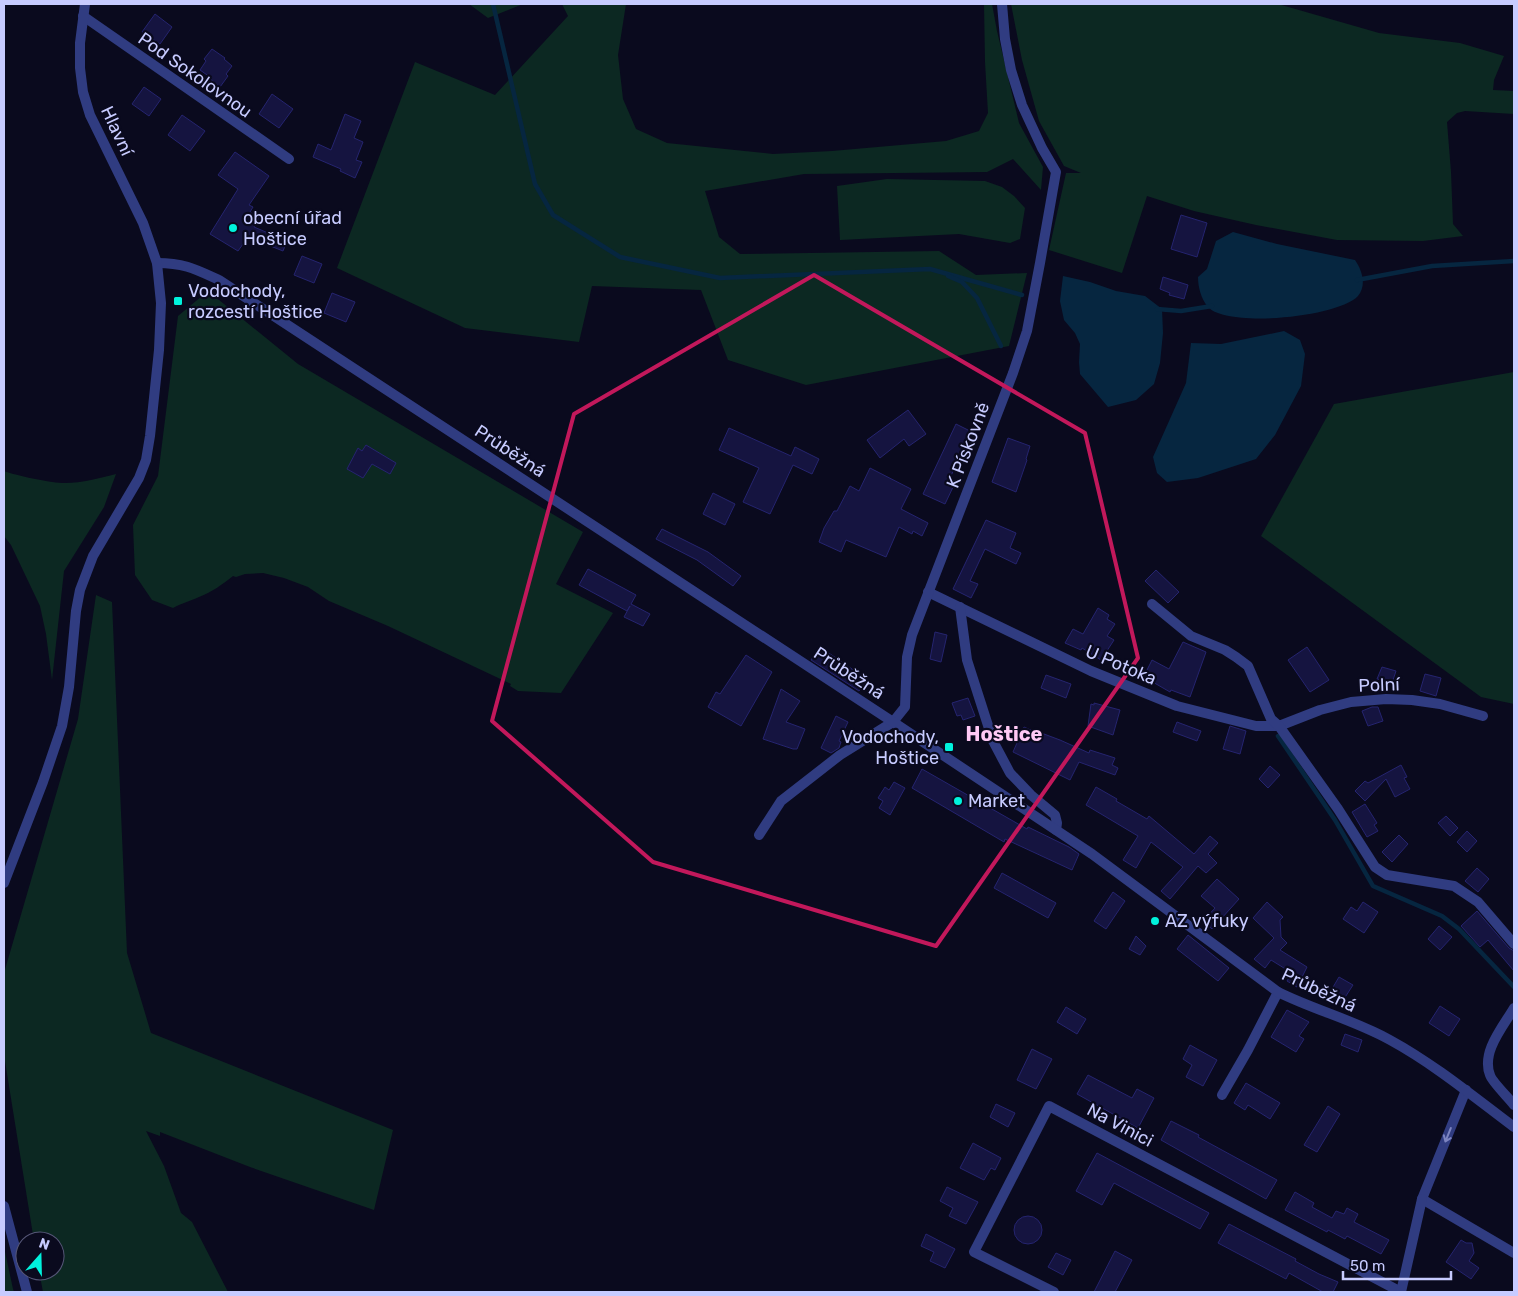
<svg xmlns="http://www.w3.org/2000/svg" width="1518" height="1296" font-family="Rubik,sans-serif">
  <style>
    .green { fill: #0c2822 }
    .water { fill: #062640 }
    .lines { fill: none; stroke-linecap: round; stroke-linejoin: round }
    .stream { stroke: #062640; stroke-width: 4.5 }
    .building { fill: #151440; stroke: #25246f }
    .minor { stroke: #303c81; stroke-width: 10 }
    .tertiary { stroke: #303c81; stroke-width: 10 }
    .oneway { stroke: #7c84c0 }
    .marked { fill: none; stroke: #c2185b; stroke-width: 4; stroke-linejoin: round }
    .poi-dot { fill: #00f2dd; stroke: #0a0a1e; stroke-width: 2 }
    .labels { text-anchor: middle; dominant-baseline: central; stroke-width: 4.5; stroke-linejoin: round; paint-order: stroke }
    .street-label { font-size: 18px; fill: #c7cbff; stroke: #0a0a1e }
    .poi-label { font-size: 18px; fill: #c7cbff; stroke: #0a0a1e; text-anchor: start }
    .quarter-label { font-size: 20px; font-weight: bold; fill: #ffc9f5; stroke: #0a0a1e }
  </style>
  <rect width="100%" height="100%" fill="#0a0a1e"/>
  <!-- green -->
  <g class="green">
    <path d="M469 4H523L488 18Z"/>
    <path d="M562 4H626L618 55 623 99 636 129 667 143 773 154 832 151 946 141 979 131 988 113 985 62 984 4H992L997 31 1019 123 1043 167 1041 190 1013 159 987 172 804 174 705 191 719 237 740 254 939 251 976 275 1027 273 1009 346 806 385 728 360 701 290 592 286 579 342 465 328 337 268 415 62 495 95 568 16Z"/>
    <path d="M1011 4H1278L1379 33 1460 43 1504 56 1494 80 1493 90 1514 91V114L1465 111 1457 113 1447 122 1451 172 1453 224 1463 236 1423 241 1337 240 1256 225 1194 211 1147 196 1122 273 1049 250 1066 173H1081L1064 166 1039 121 1022 60Z"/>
    <path d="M887 179 985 181 1002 187 1014 196 1025 208 1020 239 1010 243 959 234 840 240 837 186Z"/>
    <path d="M208 291 298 364 583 532 556 584 613 613 561 693 518 691 510 686 511 684 388 626 329 601 308 587 284 578 263 573 245 574 236 577 233 576C223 584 212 592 199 597 190 601 182 603 173 608L152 600 135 575 133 525 158 476 178 316Z"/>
    <path d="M1514 372V704L1481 697 1261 536 1334 404Z"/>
    <path d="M4 471C18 476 47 482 62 483 78 484 100 478 116 474L104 507 64 571 52 680 46 634 40 606 11 545 4 536Z"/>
    <path d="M96 595 112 602 127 953 151 1033 393 1130 374 1210 250 1167 160 1132V1136L146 1131 164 1166 181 1213 192 1222 228 1292H43L39 1271H55V1241H34L4 1055V973L78 719Z"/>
    <path d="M4 1247 13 1289 14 1292H4Z"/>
  </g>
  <!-- water -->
  <g class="water">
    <path d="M1233 232 1277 244 1355 260C1362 270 1367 285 1358 296 1339 317 1225 329 1207 306 1201 298 1198 287 1198 277L1207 269 1216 241Z"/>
    <path d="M1063 276 1090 282 1116 291 1145 296 1162 309 1163 333 1160 363 1154 384 1136 400 1108 407 1080 374 1079 362 1080 344 1075 333 1064 320 1060 301Z"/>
    <path d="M1284 331 1300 340 1305 354 1301 386 1275 435 1256 459 1198 478 1167 482 1157 473 1153 457 1186 383 1191 343 1221 344Z"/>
  </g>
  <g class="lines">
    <!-- stream -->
    <g class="stream">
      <path d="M493 4 535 184 553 215 620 257 720 278 930 269 1022 295"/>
      <path d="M948 276 962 282 977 298 1001 346"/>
      <path d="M1357 280 1432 266 1514 261"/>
      <path d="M1157 309 1181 311 1212 306"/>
      <path d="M1278 736 1335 820 1373 886 1442 916 1459 929 1514 987"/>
    </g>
  </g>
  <!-- building -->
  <g class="building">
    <path d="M155 14 172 27 160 44 142 32Z"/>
    <path d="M212 49 225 58 224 59 232 66 226 74 228 76 220 87 209 78 210 77 200 70 206 61 204 59Z"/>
    <path d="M144 87 161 99 149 116 132 104Z"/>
    <path d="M272 94 293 109 279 128 259 114Z"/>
    <path d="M345 114 361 121 354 138 363 142 356 160 362 162 355 178 340 171 341 169 313 157 318 144 331 150Z"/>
    <path d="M182 115 205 131 190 151 168 135Z"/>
    <path d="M235 152 269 176 249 205 253 207 250 212 259 218 254 227 287 241 283 251 248 237 238 251 210 234 238 189 218 175Z"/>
    <path d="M1181 215 1207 223 1197 257 1171 249Z"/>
    <path d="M302 256 322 264 314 283 294 275Z"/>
    <path d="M1163 277 1188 285 1184 299 1169 295 1170 293 1160 289Z"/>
    <path d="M332 293 355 302 346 322 324 313Z"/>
    <path d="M908 410 926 434 909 446 904 439 880 458 867 440Z"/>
    <path d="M956 424 972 432 948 482 954 485 945 504 923 494Z"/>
    <path d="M729 428 791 456 795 447 819 459 812 474 793 465 770 514 743 502 759 468 719 450Z"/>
    <path d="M1008 438 1030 446 1026 459 1027 460 1016 492 992 482Z"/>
    <path d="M366 445 396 463 390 474 372 464 363 478 347 469 358 448 362 451Z"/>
    <path d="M870 468 911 489 901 509 928 523 922 536 913 531 912 534 899 527 886 557 846 540 841 552 819 542 824 528 834 511H837L850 486 859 491Z"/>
    <path d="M713 493 735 504 725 525 703 514Z"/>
    <path d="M986 520 1016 533 1010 548 1021 553 1016 564 985 549 970 581 978 584 971 598 953 589Z"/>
    <path d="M662 529 708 552 741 576 733 586 697 560 656 539Z"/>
    <path d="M588 569 636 595 631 604 650 614 643 626 624 617 630 606 627 611 579 585Z"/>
    <path d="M1156 570 1179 592 1168 603 1145 581Z"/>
    <path d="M1098 608 1109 615 1107 619 1115 624 1107 636 1114 640 1101 660 1082 648 1081 650 1065 643 1073 629 1083 634Z"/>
    <path d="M935 632 947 635 941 662 930 659Z"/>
    <path d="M1183 642 1206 652 1190 697 1171 690 1170 692 1151 681 1152 678 1145 674 1152 660 1169 669Z"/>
    <path d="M820 647 868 680 859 691 811 660Z"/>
    <path d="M1307 647 1329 680 1310 692 1288 660Z"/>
    <path d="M746 655 772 672 741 726 708 707 716 692 720 694Z"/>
    <path d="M1382 667 1396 671 1392 683 1377 679Z"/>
    <path d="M1425 674 1441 678 1436 696 1420 691Z"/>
    <path d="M1046 675 1071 684 1066 698 1041 688Z"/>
    <path d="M781 689 800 701 786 722 805 729 797 749H793L763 739Z"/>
    <path d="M968 698 975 716 963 720 961 715 957 716 952 703Z"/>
    <path d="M1094 703 1120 710 1113 735 1088 726 1091 704 1094 705Z"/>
    <path d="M1372 707H1378L1383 721 1368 726 1362 711Z"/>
    <path d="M836 716 848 722 839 741 841 742 839 748 831 753 821 748Z"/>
    <path d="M1177 722 1201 731 1197 741 1173 732Z"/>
    <path d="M1230 726 1246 731 1240 754 1223 749Z"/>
    <path d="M1024 727 1035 732 1036 731 1060 740 1089 753 1090 750 1115 758 1112 765 1118 768 1115 775 1079 762 1070 780 1013 752Z"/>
    <path d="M1401 765 1407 777 1404 778 1410 789 1395 797 1386 779 1365 801 1355 791 1365 781 1368 783Z"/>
    <path d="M1270 766 1280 775 1268 788 1259 779Z"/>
    <path d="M922 769 1027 829 1028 827 1069 847 1079 854 1072 870 1005 839 1004 842 912 788Z"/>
    <path d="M894 782 905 788 890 815 879 808 883 801 878 798 885 787 889 790Z"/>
    <path d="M1096 787 1117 799 1116 801 1147 819 1149 816 1194 854 1210 836 1218 843 1208 854 1217 863 1206 873 1198 866 1170 899 1161 891 1183 867 1151 842 1136 868 1123 860 1138 836 1086 805Z"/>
    <path d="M1365 804 1377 823 1374 825 1378 831 1367 837 1352 812Z"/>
    <path d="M1446 816 1458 828 1450 836 1438 823Z"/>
    <path d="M1467 831 1477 841 1467 852 1457 842Z"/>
    <path d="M1399 835 1408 844 1392 862 1382 852Z"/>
    <path d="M1477 868 1489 879 1478 892 1465 881Z"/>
    <path d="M1002 873 1056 903 1048 918 994 888Z"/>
    <path d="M1217 879 1239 899 1212 929 1203 921 1215 908 1201 896Z"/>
    <path d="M1113 892 1125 901 1106 929 1094 921Z"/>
    <path d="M1267 902 1283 917 1280 920 1281 937 1287 943 1280 950 1307 967 1297 987 1287 981 1292 973 1271 960 1265 968 1254 959 1274 938 1253 918Z"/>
    <path d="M1363 902 1378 912 1364 933 1343 919 1351 907 1357 911Z"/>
    <path d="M1477 911 1509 948 1514 951V971L1488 940 1480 947 1461 926Z"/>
    <path d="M1439 926 1452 937 1440 950 1428 939Z"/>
    <path d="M1188 935 1229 968 1218 981 1177 949Z"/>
    <path d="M1136 936 1146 946 1140 955 1129 949Z"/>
    <path d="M1339 977 1353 985 1342 1002 1329 994Z"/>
    <path d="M1440 1006 1460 1019 1449 1036 1429 1023Z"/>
    <path d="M1066 1007 1086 1019 1077 1034 1057 1022Z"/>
    <path d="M1287 1010 1309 1022 1299 1036 1304 1039 1296 1052 1271 1037Z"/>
    <path d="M1345 1034 1362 1040 1358 1052 1341 1045Z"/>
    <path d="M1190 1045 1217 1060 1203 1086 1186 1077 1192 1065 1183 1059Z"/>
    <path d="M1032 1049 1052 1059 1036 1089 1017 1080Z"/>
    <path d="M1088 1075 1132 1098 1137 1089 1154 1098 1138 1128 1077 1094Z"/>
    <path d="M1246 1083 1280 1103 1270 1119 1248 1105 1245 1110 1234 1103Z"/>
    <path d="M996 1104 1015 1113 1008 1127 990 1117Z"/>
    <path d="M1328 1106 1340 1114 1317 1152 1304 1145Z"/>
    <path d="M1171 1121 1199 1135 1198 1137 1277 1180 1266 1199 1161 1140Z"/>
    <path d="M973 1143 1001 1158 995 1170 991 1168 984 1180 960 1168Z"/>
    <path d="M1097 1153 1209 1213 1200 1229 1114 1183 1102 1205 1076 1191Z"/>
    <path d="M947 1187 978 1202 966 1224 949 1216 953 1208 940 1201Z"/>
    <path d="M1295 1192 1314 1203 1312 1207 1332 1218 1336 1211 1344 1214 1347 1208 1358 1214 1354 1222 1389 1240 1381 1254 1347 1236 1345 1239 1328 1230 1327 1232 1285 1210Z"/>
    <circle cx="1028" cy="1230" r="14"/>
    <path d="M1229 1224 1296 1259 1295 1261 1319 1274 1338 1282 1333 1292H1323L1289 1273 1286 1279 1218 1243Z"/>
    <path d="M926 1234 955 1249 945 1268 930 1261 934 1252 921 1246Z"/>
    <path d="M1461 1240 1466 1243H1472L1474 1253 1469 1261 1479 1268 1471 1279 1446 1262Z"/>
    <path d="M1115 1251 1132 1260 1115 1292H1094Z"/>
    <path d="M1056 1253 1071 1260 1063 1275 1048 1267Z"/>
  </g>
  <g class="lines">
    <!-- minor -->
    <g class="minor">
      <path d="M83 16 289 159"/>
      <path d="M928 592 1091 671 1177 706 1256 726H1279L1320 710 1351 702 1386 699 1412 700 1440 704 1483 716"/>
      <path d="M1152 604 1191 636 1225 650 1236 657 1248 666 1271 719 1279 726 1338 809 1375 867 1387 875 1454 886 1478 902 1514 944"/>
      <path d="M960 607 967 660 993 741 1010 773 1031 795 1055 815 1057 823 1056 830"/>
      <path d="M759 835 781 801 840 755 893 722 905 707 907 657 912 635 1013 373 1027 331 1040 263 1056 172 1042 148 1022 105 1011 70 1005 39 1002 4"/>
      <path d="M1514 1008C1503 1027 1481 1052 1490 1075 1492 1082 1509 1098 1514 1105"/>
      <path d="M1466 1090 1422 1199 1514 1253"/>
      <path d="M1222 1095 1248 1050 1278 992"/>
      <path d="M1054 1292 974 1252 1049 1106 1401 1292"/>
      <path d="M1401 1292 1422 1199"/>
    </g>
    <!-- tertiary -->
    <g class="tertiary">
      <path d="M157 263C184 263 195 269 219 280L893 722 1092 854 1278 992C1314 1010 1354 1020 1390 1040 1434 1064 1474 1097 1514 1127"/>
      <path d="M4 883 43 782 62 726 69 687 76 611 80 590 93 556 139 478 146 460 150 436 159 350 161 303 157 263 143 223 90 115 83 92 80 68V43L85 4"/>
      <path d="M4 1206 27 1292"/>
    </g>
  </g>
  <!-- one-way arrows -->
  <defs><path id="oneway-shaft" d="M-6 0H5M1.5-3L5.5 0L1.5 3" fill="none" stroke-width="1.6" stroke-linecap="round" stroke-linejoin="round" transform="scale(1.25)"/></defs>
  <use class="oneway" href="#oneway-shaft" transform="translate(1448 1135) rotate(112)"/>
  <!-- marked area -->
  <path class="marked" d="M814 275 1085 433 1138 658 936 946 653 862 492 721 574 414Z"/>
  <!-- markers -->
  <g class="poi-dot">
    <circle cx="233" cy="228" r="5"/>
    <rect x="173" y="296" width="10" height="10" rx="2.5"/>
    <rect x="944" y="742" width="10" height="10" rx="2.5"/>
    <circle cx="958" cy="801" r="5"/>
    <circle cx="1155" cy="921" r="5"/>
  </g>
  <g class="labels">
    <!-- street labels -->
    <g class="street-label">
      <text transform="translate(195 75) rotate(35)">Pod Sokolovnou</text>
      <text transform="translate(117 131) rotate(65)">Hlavní</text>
      <text transform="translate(968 445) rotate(-69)">K Pískovně</text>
      <text transform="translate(510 451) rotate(33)">Průběžná</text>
      <text transform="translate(1121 665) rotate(23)">U Potoka</text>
      <text transform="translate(849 673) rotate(33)">Průběžná</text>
      <text transform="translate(1379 685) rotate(-2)">Polní</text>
      <text transform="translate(1319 990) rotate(25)">Průběžná</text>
      <text transform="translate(1120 1125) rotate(28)">Na Vinici</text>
    </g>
    <!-- poi labels -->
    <g class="poi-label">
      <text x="243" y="218">obecní úřad<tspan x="243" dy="21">Hoštice</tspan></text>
      <text x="188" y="291">Vodochody,<tspan x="188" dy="21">rozcestí Hoštice</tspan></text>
      <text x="939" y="737" text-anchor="end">Vodochody,<tspan x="939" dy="21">Hoštice</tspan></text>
      <text x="968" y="801">Market</text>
      <text x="1165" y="921">AZ výfuky</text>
    </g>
    <!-- quarter labels -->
    <g class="quarter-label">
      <text x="1004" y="734">Hoštice</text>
    </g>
  </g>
  <!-- border -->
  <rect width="1518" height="1296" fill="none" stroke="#c7cbff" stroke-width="10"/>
  <!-- north arrow -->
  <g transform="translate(40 1256) rotate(20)"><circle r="24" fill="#0a0a1e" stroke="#565778"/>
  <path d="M0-4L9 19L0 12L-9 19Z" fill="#00f2dd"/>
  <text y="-8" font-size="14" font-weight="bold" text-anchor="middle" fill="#c7cbff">N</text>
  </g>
  <!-- scale -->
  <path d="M1343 1271v8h108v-8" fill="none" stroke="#c7cbff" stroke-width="2.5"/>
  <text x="1350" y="1271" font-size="15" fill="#c7cbff" stroke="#0a0a1e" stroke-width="4" paint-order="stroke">50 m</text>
</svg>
